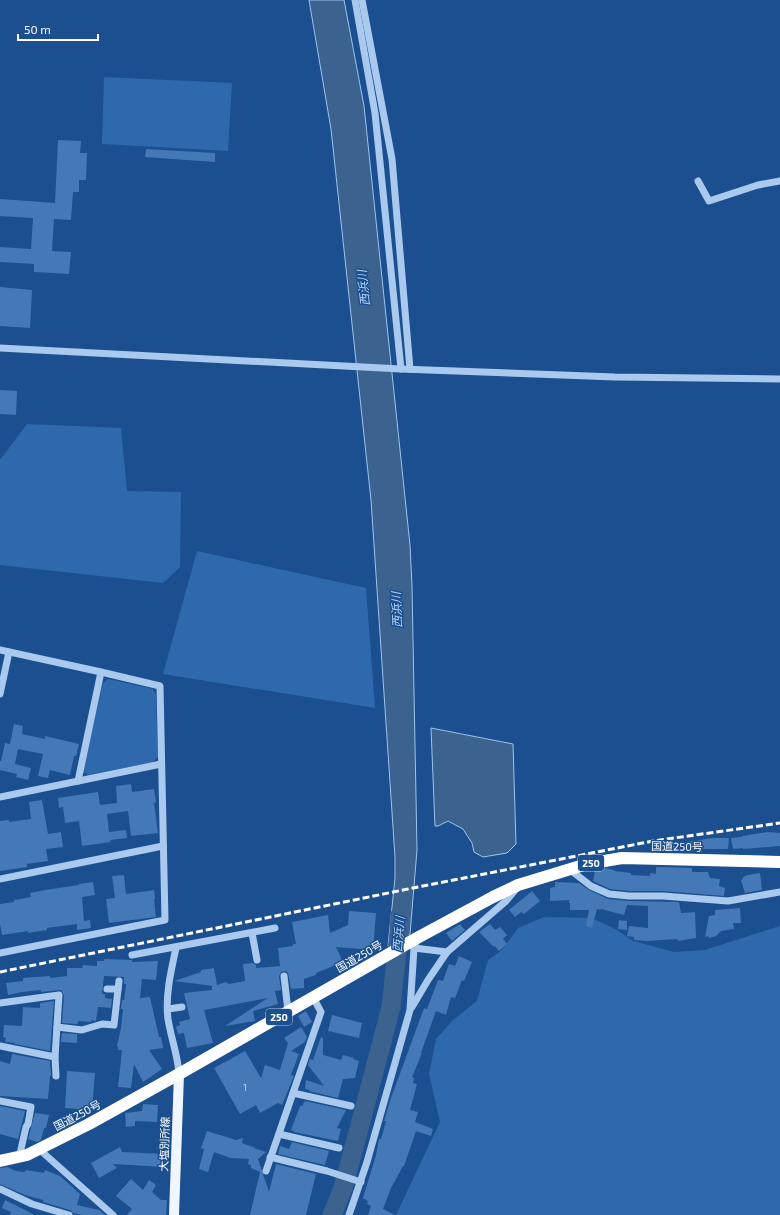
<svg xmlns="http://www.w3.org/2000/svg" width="780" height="1215" font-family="'Exo 2','Noto Sans JP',sans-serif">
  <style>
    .green { fill: #2e69ad }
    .water { fill: #3c6290; stroke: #9cc4f0 }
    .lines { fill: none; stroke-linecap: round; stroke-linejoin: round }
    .river { stroke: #3c6290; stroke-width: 19 }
    .building { fill: #4478b7 }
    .minor { stroke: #a9c9ee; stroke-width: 7 }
    .major { stroke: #f0f6ff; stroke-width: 10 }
    .highway { stroke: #fff; stroke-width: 12 }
    .rail { stroke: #fff; stroke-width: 3; stroke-dasharray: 7 3; stroke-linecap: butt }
    .labels { text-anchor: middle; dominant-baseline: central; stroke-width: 3; stroke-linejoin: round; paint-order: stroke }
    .number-label { font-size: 9px; fill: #d0dded }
    .shield { fill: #1b4f8f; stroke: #bbcadd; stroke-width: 1 }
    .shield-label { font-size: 10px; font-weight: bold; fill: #fff }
    .street-label { font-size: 11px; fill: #fff; stroke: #1b4f8f }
    .water-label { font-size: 12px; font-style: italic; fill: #b5d3f5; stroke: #1b4f8f }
  </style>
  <rect width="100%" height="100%" fill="#1b4f8f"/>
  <!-- green -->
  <g class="green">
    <path d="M104 77 232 83 228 151 102 144Z"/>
    <path d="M27 424 121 428 127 491 181 492 180 567 163 583 0 565V460Z"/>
    <path d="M197 551 366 588 375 708 163 674Z"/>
    <path d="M108 679 153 689 156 695 158 757 153 762 88 775 83 771 103 683Z"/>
    <path d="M544 917 592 918 617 930 633 941 674 952 705 950 780 926V1215H396L440 1122 429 1074 436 1039 453 1020 477 1001 488 960 502 950 518 928Z"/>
  </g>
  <!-- water -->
  <g class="water">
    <path d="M309 0H344L364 106 410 545 412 586 417 850 410 934 388 946 395 878V857L371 500 331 129Z"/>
    <path d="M431 728 513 744 516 844 507 853 483 857 474 852 472 843 463 829 448 821 438 826H435Z"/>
  </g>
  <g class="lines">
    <!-- river -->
    <path class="river" d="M332 1215 343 1188 364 1110 391 1007 399 934 400 915"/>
  </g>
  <!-- building -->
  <g class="building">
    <path d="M58 140 81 141 80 153H87L86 180H79V192H73L71 220 54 219 52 251 71 252 69 274 34 272V264L0 262V247L31 249 33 218 0 216V199L55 203Z"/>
    <path d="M146 149 215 153V162L145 157Z"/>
    <path d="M0 287 32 290 30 328 0 326Z"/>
    <path d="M0 390 17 391 16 415 0 414Z"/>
    <path d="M14 724 23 726 22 734 45 739V736L79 744 76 756H74L70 775 50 770 48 778 38 776 43 754 18 749 15 764 31 768 28 780 16 777 17 774 0 770V761H1L5 743 10 744Z"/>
    <path d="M131 784 132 792 154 789 156 802 154 803 158 833 131 836 128 811 107 814 109 832 126 830 127 838 110 840 111 842 82 846 79 821 65 823 63 807 59 808 58 798 98 792 100 805 117 803 116 786Z"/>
    <path d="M42 800 48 834 61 832 63 847 46 849 48 861 27 864V867L0 871V821L9 820V822L31 819 29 802Z"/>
    <path d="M768 832 780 833V846L743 849V848L733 849 731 838 742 837V836Z"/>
    <path d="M713 838H729L728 849H695V851L666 849 665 845Z"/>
    <path d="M656 867 692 868V872H708L710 878 720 879 719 886 725 888 724 896 663 891H629L610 889 593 881 595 870 605 868 614 870V871L631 873V875L650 876V873L656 874Z"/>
    <path d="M760 873 762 890 745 893 741 880 743 879V877L746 876 747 875Z"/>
    <path d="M124 875 126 894 154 890 155 899H154L156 917 109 923 106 899 115 898 112 876Z"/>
    <path d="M93 882 95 895 82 897 84 921 90 920 91 928 77 930V924L47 928V930L28 933V931L2 935 0 924V904L14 902V900L31 897 30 893 45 890 79 885V884Z"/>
    <path d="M555 882 579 883 589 890 608 899 629 901 679 902 681 913 695 912 696 938 678 941 677 939 647 941 634 940V937L627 936 629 926 648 928V906L627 905 624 915 601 909V910L597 909 592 928 586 926 589 910H570V903H569V900L550 901V888L555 887Z"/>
    <path d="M532 891 540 901 524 914 521 912 515 917 509 910Z"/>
    <path d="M740 908 741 923H733L734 929 721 931 716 936 709 938 708 936 705 937 709 916 715 915V910Z"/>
    <path d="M349 911 376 913 373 950 336 947 343 962 316 973V975L304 979V988L291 989 288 973 286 971 281 972 279 976 281 990 275 991 278 1004 253 1011 255 1021 225 1026 268 998 204 1010 213 1043 187 1048 184 1033 178 1034 176 1027 180 1025 179 1022 190 1019 184 993 212 990V986H213L174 981 201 972V970L214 968 217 985 226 982 229 984 245 981 243 964 253 963 256 965V968L280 966 278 948 293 946V944H296L292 922 328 915 330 933 348 925Z"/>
    <path d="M619 920 627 921V930L618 929Z"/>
    <path d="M460 924 465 930 452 941 446 933Z"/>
    <path d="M490 924 495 930 500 927 507 935 503 939 507 944 499 951 495 946 494 947 479 932Z"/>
    <path d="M459 956 472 962 464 981 462 980 455 998 451 997 446 1015 436 1011 421 1053H422L412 1077 414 1078 413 1083 417 1084 410 1110 418 1112 415 1122 433 1129 431 1136 416 1131 404 1166H403L391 1188 383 1209 395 1215H368L371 1206 367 1204 368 1201 363 1198 376 1155 379 1139H381L386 1121H384L391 1098 424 1008 427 1009 438 980 443 981 449 964 455 966Z"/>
    <path d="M104 959 132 960V962L158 961 156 980 142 979 140 998 150 997 159 1037H161L163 1048 149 1050 162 1069 143 1082 134 1064 131 1088 118 1087 122 1050H118V1047L117 1046 121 1028 123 1009H121L122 1000H124L126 984H124V977L104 976 102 994H105V998L112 999 111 1008 98 1007 96 1021 91 1020V1022L78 1021V1024L62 1023 64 995 61 990 41 992V990L22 992 8 995 6 983 23 981V978L50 976V978L67 976V968H82L83 965 97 966V961H104Z"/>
    <path d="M54 1001 50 1051 15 1044V1043L5 1042 6 1038 3 1037 4 1025 22 1026 23 1007 40 1008V1003Z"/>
    <path d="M306 1011 312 1022 304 1027 298 1016Z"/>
    <path d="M332 1015 362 1023 359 1038 328 1031Z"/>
    <path d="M301 1027 307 1037 305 1042 291 1051 299 1054 291 1075 294 1076 282 1105 278 1103 260 1113 256 1105 240 1114 214 1068 245 1051 261 1078 265 1065 280 1070 288 1043 284 1038Z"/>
    <path d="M62 1033 77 1034V1043L61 1042Z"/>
    <path d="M321 1037 323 1038V1055L341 1060 343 1055 354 1058 353 1059 359 1061 355 1078 343 1079 338 1098 309 1091 310 1090 305 1089 306 1080 324 1086 308 1065 310 1059 313 1060Z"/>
    <path d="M12 1054 50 1061 51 1076H50L48 1099 0 1096V1061L10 1064Z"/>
    <path d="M67 1071 95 1073 92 1110 65 1108Z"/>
    <path d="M305 1101 346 1110 337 1128 341 1129 338 1141 294 1132V1131L291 1130 300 1106H302Z"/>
    <path d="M143 1104 158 1105 157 1122 135 1121V1126L126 1127 125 1113 142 1111Z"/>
    <path d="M0 1106 25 1111 18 1139 0 1134Z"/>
    <path d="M35 1113 49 1115 46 1128H44L41 1140 37 1142 28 1139Z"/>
    <path d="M207 1131 236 1140 243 1138 242 1143 253 1147 254 1146V1148L266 1152 258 1159 269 1192 276 1164 316 1174 306 1215H250L260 1172 251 1168V1165L248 1164 249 1159 230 1158 214 1152 208 1172 199 1169 204 1149 201 1148Z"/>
    <path d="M292 1142 329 1151 325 1165 278 1154 280 1146 289 1149Z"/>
    <path d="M120 1147 122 1152 164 1154 163 1167 113 1164 117 1168 99 1178 91 1163Z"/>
    <path d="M7 1167 16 1171 25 1172 26 1170 44 1173 45 1170 60 1176 80 1194 77 1205 99 1210 105 1215H82L73 1213 70 1210 43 1202V1200L25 1195 0 1184V1168Z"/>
    <path d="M131 1179 143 1190 149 1180 156 1185 152 1192 161 1200H167L166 1215H127L132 1209 116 1196Z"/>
    <path d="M5 1200 27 1211 34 1215H10L11 1212 2 1208Z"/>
  </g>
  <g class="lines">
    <!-- minor -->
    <g class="minor">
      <path d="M355 0 375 113 401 369"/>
      <path d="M362 0 392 159 410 369"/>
      <path d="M698 181 709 201 758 185 780 181"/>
      <path d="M0 348 401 369 615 377 780 379"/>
      <path d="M0 650 101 672 160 686 165 920 0 953"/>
      <path d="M0 694 9 652"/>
      <path d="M78 781 101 672"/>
      <path d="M0 797 161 764"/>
      <path d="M569 869 591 886 609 894 629 896H663L728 901 780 892"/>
      <path d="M0 879 163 846"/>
      <path d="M252 933 257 960"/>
      <path d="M176 948C171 971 165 996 168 1019 171 1038 178 1056 179 1074"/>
      <path d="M414 948 447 952"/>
      <path d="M132 955 275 928"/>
      <path d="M284 976 288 1011"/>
      <path d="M107 989H118"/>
      <path d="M0 1003 59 995 55 1057 56 1076"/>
      <path d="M412 1007 428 980 447 952 506 901 516 889"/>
      <path d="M168 1009 182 1007"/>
      <path d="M57 1027 82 1030 102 1024 114 1025 119 981"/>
      <path d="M0 1046 55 1057"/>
      <path d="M293 1093 351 1106"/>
      <path d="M0 1101 31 1107 28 1124 26 1127 19 1158"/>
      <path d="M279 1134 339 1148"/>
      <path d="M40 1150 113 1215"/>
      <path d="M270 1157 327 1171 361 1182"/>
      <path d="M266 1171 321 1012 313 997"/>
      <path d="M0 1189 32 1204 69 1215"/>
      <path d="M349 1215 367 1162 410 1010 414 948 417 938"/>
    </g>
    <!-- major -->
    <path class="major" d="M174 1215 179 1074"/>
    <!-- highway -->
    <path class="highway" d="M0 1161 27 1155 89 1124 179 1074 417 938 493 897 518 885 587 864 622 858 780 862"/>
    <!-- rail -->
    <path class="rail" d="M0 972 418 887 653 841 780 823"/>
  </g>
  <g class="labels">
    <!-- number labels -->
    <g class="number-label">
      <text x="245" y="1087">1</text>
    </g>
    <!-- shield labels -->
    <g class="shield">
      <rect x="578" y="855" width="26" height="16" rx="3"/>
      <rect x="266" y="1009" width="26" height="16" rx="3"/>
    </g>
    <g class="shield-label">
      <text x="591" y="863">250</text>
      <text x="279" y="1017">250</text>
    </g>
    <!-- street labels -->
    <g class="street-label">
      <text transform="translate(677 846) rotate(1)">国道250号</text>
      <text transform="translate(359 956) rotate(-30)">国道250号</text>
      <text transform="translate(77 1115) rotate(-28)">国道250号</text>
      <text transform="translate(164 1144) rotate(-88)">大塩別所線</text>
    </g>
    <!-- water labels -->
    <g class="water-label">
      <text transform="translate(363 288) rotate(-96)">西浜川</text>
      <text transform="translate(396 610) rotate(-92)">西浜川</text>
      <text transform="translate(398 934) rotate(-85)">西浜川</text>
    </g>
  </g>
  <!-- scale -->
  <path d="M18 34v6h80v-6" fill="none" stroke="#ffffff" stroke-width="2"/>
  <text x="24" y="34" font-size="12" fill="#ffffff" stroke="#1b4f8f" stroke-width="3" paint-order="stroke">50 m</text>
</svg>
